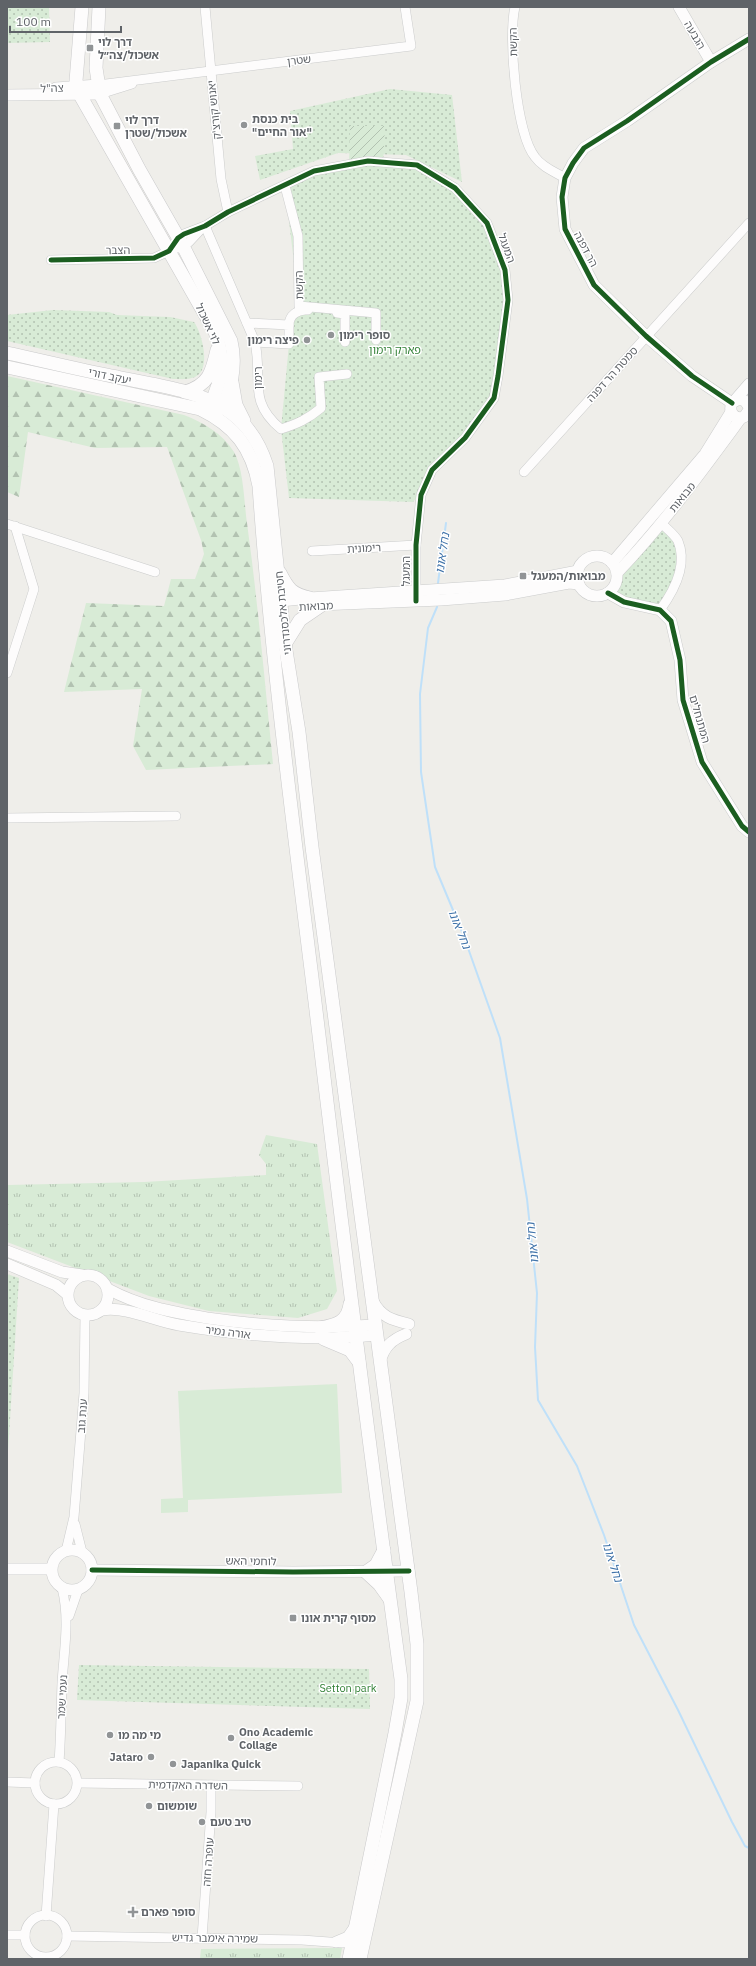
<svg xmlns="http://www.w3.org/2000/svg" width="756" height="1966" font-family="'IBM Plex Sans','Noto Sans Hebrew',sans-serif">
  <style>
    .grass { fill: url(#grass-tufts) }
    .forest { fill: url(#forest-firs) }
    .park { fill: url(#park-dots) }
    .garden { fill: url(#garden-furrows) }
    .pitch { fill: #d8ebd6 }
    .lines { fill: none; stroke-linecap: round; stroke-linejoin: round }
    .stream { stroke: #bfe0f9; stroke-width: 2 }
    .minor-casing { stroke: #cbcccc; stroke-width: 10 }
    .tertiary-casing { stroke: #cbcccc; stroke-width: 12 }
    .secondary-casing { stroke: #cacacb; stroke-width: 14 }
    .minor { stroke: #fdfcfc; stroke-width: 9 }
    .tertiary { stroke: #fdfcfc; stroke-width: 11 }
    .secondary { stroke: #fdfcfc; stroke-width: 13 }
    .cycleway-casing { stroke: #fff; stroke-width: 8 }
    .cycleway { stroke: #1b5e20; stroke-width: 5 }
    .poi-dot { fill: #919496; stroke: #fff; stroke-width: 1.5 }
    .labels { text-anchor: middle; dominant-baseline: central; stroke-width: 3; stroke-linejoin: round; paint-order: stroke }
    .street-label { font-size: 11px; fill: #5f6368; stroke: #fff }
    .poi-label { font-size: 11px; font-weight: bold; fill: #5f6368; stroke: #fff; text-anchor: start }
    .park-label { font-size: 11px; fill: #348238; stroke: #fff }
    .water-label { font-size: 12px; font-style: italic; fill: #4174aa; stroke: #fff }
  </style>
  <defs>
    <pattern id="grass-tufts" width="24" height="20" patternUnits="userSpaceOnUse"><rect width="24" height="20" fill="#d8ebd6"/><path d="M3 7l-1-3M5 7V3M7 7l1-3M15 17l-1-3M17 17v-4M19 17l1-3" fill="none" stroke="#b2c2b1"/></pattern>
    <pattern id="forest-firs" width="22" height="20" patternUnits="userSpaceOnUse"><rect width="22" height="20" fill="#d8ebd6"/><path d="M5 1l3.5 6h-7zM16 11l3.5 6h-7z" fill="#b2c2b1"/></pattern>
    <pattern id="park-dots" width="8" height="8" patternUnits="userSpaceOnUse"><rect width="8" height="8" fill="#d8ebd6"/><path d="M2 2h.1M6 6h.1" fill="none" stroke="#b2c2b1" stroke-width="1.8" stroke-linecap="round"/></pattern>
    <pattern id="garden-furrows" width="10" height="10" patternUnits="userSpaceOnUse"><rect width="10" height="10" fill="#d8ebd6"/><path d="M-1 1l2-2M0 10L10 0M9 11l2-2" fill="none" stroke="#b2c2b1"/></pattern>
  </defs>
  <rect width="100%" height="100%" fill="#efeeea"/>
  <!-- grass -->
  <g class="grass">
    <path d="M266 1135 317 1144 337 1291 327 1309 298 1318 209 1311 149 1296 7 1242V1185L144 1182 266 1175V1164L259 1155Z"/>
    <path d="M342 1948 340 1959H200L201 1949Z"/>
  </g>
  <!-- forest -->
  <path class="forest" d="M7 376 184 415C204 423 222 433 234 452 244 470 244 503 247 523 258 603 265 684 273 764L146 770 133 746 142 689 64 692 86 603 164 606 171 579H195L204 554 201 540 167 447 95 448 28 432 19 497 7 492Z"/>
  <!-- park -->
  <g class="park">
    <path d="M7 7H49L50 42 7 43Z"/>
    <path d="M390 89 452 95 462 182 406 155 338 153 260 180 255 156 293 149 290 111Z"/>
    <path d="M368 161 417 165 455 188 487 223 508 300 494 398 413 502 289 498 281 429 289 344V325L299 306 285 186 314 171Z"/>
    <path d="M53 310 109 312 117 315 170 317 194 322C202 333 212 370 195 377 188 380 181 379 173 379L7 341V315Z"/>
    <path d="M661 523 677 540 682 560 660 610 608 593 615 585 617 573Z"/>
    <path d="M7 1274 19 1278 7 1467Z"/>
    <path d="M79 1665 369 1669 370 1709 77 1700Z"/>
  </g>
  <!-- garden -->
  <path class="garden" d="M350 126H385L383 163 349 165Z"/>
  <!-- pitch -->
  <path class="pitch" d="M337 1384 342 1493 188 1500V1512L161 1513V1499L183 1498 178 1391Z"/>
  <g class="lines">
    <!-- stream -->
    <g class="stream">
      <path d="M438 583 446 523"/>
      <path d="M437 607 428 628 420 694 421 772 435 867 463 934 500 1038 527 1199 537 1293 535 1347 538 1400 577 1466 604 1535 634 1625 678 1710 732 1822 745 1846 749 1848"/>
    </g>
    <defs>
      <g id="minor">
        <path d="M205 7 221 179 228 212"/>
        <path d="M515 7C508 36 516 134 535 157 542 167 555 172 565 178"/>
        <path d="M98 85 411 46 405 7"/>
        <path d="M100 94 132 84"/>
        <path d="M285 186 298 236 299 306 376 313V340"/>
        <path d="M205 226 255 342C263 379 247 401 281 429 297 424 308 419 321 408L319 377 347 374"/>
        <path d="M178 248 189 242 203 227"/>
        <path d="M51 260 154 258 169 251 178 238 184 234 205 226 228 212 314 171 368 161 417 165 455 188 487 223 505 270 508 300 498 376 494 398 465 438 432 470 421 495 416 545V596"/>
        <path d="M337 313 345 314V342"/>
        <path d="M247 323 289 325V344L255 342"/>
        <path d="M289 325C289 315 298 309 308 310"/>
        <path d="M524 472 749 223"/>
        <path d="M7 524 155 572"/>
        <path d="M312 551 416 545"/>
        <path d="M660 610C674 591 688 565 678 541 675 535 666 528 661 523"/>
        <path d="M7 673 34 589 15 526"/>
        <path d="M7 818 176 816"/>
        <path d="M75 1524 82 1552"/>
        <path d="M66 1551 74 1517 84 1393 85 1315"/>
        <path d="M69 1616 78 1590"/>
        <path d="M59 1762C61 1736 61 1709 62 1683 64 1651 70 1619 62 1588"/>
        <circle cx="56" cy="1783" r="21"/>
        <path d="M7 1782 35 1783"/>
        <path d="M78 1783 298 1786"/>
        <circle cx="46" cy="1936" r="21"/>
        <path d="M46 1916 54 1804"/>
        <path d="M7 1935H25"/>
        <path d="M67 1936 302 1940 343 1943"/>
        <path d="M202 1938 211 1812V1785"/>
      </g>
      <g id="tertiary">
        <path d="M679 7 711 62"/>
        <path d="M56 88 98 85"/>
        <path d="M7 95 100 94"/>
        <path d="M736 399 749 384"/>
        <path d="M732 403 692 376 646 336 594 285 565 229 562 197 565 178 573 163 584 148 627 121 711 62 749 39"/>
        <path d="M749 407 745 401 739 399 732 403C728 412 735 420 744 417L749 410"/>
        <circle cx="597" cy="576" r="20"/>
        <path d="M612 563 705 454 731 412"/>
        <path d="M617 573C663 525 702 471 741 418"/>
        <path d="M608 593 624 602 660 610 671 621 680 660 683 700 702 762 742 826 749 832"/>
        <path d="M273 605 281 601 310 598 505 585 578 571"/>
        <path d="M319 605 441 600 505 595 569 583 579 584"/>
        <path d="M7 1251 62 1272 82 1275"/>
        <path d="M7 1264 56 1285 67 1294"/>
        <circle cx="88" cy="1295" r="20"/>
        <path d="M108 1289C139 1306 172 1312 207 1318 263 1326 319 1329 375 1325"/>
        <path d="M373 1301C381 1317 392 1320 409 1324"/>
        <path d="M102 1310C127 1306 154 1321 179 1325 245 1336 310 1342 376 1335"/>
        <path d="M380 1362C384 1347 391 1340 406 1334"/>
        <circle cx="72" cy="1570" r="20"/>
        <path d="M7 1569H51"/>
        <path d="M92 1570 293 1572 409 1571"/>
        <path d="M336 1942 348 1937 355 1927"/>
      </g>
      <g id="secondary">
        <path d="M82 7 76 81 80 95 88 109 215 332C222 350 223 367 218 385 215 393 212 400 212 409"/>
        <path d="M99 7 96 68 100 94 139 169 183 246 231 341C236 361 233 398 216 411"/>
        <path d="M7 353C44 361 80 370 117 377 153 385 196 389 227 410 247 423 260 444 267 466L285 644 299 732 312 847 411 1592 417 1644V1701L360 1959"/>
        <path d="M7 367 200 409C235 426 252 448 259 486 271 659 294 831 315 1002 342 1228 370 1454 401 1679V1698L395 1733 349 1959"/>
        <path d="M232 382 236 405 244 421"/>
        <path d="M185 392C209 385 212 372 217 350"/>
        <path d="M280 573C288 589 292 594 310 598"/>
        <path d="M285 644 300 620 322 605"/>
        <path d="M320 1328C336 1325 348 1322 350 1304"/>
        <path d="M324 1339 350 1350 359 1362"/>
        <path d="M384 1550 376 1565 366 1572 379 1584 389 1598"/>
      </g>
    </defs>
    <!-- minor casing -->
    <use href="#minor" class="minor-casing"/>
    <!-- tertiary casing -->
    <use href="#tertiary" class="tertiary-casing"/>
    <!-- secondary casing -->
    <use href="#secondary" class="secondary-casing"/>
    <!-- minor -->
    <use href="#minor" class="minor"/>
    <!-- tertiary -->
    <use href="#tertiary" class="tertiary"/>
    <!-- secondary -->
    <use href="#secondary" class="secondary"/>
    <defs>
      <g id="cycleway">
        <path d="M51 260 154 258 169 251 178 238 184 234 205 226 228 212 314 171 368 161 417 165 455 188 487 223 505 270 508 300 498 376 494 398 465 438 432 470 421 495 416 545V601"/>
        <path d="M732 403 692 376 646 336 594 285 565 229 562 197 565 178 573 163 584 148 627 121 711 62 749 39"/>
        <path d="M608 593 624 602 660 610 671 621 680 660 683 700 702 762 742 826 749 832"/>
        <path d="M92 1570 293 1572 409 1571"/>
      </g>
    </defs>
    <!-- cycleway casing -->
    <use href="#cycleway" class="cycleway-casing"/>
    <!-- cycleway -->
    <use href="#cycleway" class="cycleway"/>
  </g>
  <!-- markers -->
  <g class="poi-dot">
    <rect x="86" y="44" width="8" height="8" rx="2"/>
    <circle cx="244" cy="125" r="4"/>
    <rect x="113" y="122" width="8" height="8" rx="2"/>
    <circle cx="331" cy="335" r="4"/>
    <circle cx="307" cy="340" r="4"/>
    <rect x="519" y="572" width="8" height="8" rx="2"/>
    <rect x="289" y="1614" width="8" height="8" rx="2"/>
    <circle cx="110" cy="1735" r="4"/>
    <circle cx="231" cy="1738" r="4"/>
    <circle cx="151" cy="1757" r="4"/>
    <circle cx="173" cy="1764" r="4"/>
    <circle cx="149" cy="1806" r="4"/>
    <circle cx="202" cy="1822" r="4"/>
    <path d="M131 1906h4v4h4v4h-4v4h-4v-4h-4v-4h4z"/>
  </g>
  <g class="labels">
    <!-- street labels -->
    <g class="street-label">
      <text transform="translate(695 35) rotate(60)">הגבעה</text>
      <text transform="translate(513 42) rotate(-91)">הקשת</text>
      <text transform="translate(299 60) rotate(-7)">שטרן</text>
      <text transform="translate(52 88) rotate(-2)">צה"ל</text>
      <text transform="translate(214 110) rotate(-96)">יאנוש קורצ'ק</text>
      <text transform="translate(507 248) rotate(70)">המעגל</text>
      <text transform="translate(586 249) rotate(62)">הר דפנה</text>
      <text transform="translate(118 250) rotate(-1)">הצבר</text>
      <text transform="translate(299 285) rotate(-91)">הקשת</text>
      <text transform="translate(208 324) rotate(65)">לוי אשכול</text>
      <text transform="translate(612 374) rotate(-48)">סמטת הר דפנה</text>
      <text transform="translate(110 376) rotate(12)">יעקב דורי</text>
      <text transform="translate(258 378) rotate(-90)">רימון</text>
      <text transform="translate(682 497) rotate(-51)">מבואות</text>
      <text transform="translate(364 548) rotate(-3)">רימונית</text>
      <text transform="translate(406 571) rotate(-90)">המעגל</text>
      <text transform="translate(316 606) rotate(-3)">מבואות</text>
      <text transform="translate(283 613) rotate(-96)">חטיבת אלכסנדרוני</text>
      <text transform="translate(700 719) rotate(74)">המתנחלים</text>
      <text transform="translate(228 1332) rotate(7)">אורה נמיר</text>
      <text transform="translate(82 1416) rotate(-86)">ענת גוב</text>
      <text transform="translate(251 1561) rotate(1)">לוחמי האש</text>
      <text transform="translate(62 1697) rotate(-87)">נעמי שמר</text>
      <text transform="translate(188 1785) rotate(1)">השדרה האקדמית</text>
      <text transform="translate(208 1862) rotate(-86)">עופרה חזה</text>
      <text transform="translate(215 1938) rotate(1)">שמירה אימבר גדיש</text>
    </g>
    <!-- poi labels -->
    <g class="poi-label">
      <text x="98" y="42">דרך לוי<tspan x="98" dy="13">אשכול/צה״ל</tspan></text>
      <text x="252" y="119">בית כנסת<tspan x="252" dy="13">"אור החיים"</tspan></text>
      <text x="125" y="120">דרך לוי<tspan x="125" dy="13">אשכול/שטרן</tspan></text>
      <text x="339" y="335">סופר רימון</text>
      <text x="299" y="340" text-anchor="end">פיצה רימון</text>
      <text x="531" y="576">מבואות/המעגל</text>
      <text x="301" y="1618">מסוף קרית אונו</text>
      <text x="239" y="1732">Ono Academic<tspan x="239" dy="13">Collage</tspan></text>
      <text x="118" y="1735">מי מה מו</text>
      <text x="143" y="1757" text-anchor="end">Jataro</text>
      <text x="181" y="1764">Japanika Quick</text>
      <text x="157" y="1806">שומשום</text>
      <text x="210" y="1822">טיב טעם</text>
      <text x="141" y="1912">סופר פארם</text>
    </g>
    <!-- park labels -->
    <g class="park-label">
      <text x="395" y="350">פארק רימון</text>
      <text x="348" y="1688">Setton park</text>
    </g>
    <!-- water labels -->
    <g class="water-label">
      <text transform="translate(442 553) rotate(-82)">נחל אונו</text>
      <text transform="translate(460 929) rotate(68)">נחל אונו</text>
      <text transform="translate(532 1243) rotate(-96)">נחל אונו</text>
      <text transform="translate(613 1562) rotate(72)">נחל אונו</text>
    </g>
  </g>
  <!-- border -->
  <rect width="756" height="1966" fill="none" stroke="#5f6368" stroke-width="16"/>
  <!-- scale -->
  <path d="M10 26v6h111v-6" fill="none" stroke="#5f6368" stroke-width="2"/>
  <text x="16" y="26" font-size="12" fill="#5f6368" stroke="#ffffff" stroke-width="3" paint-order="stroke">100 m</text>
</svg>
